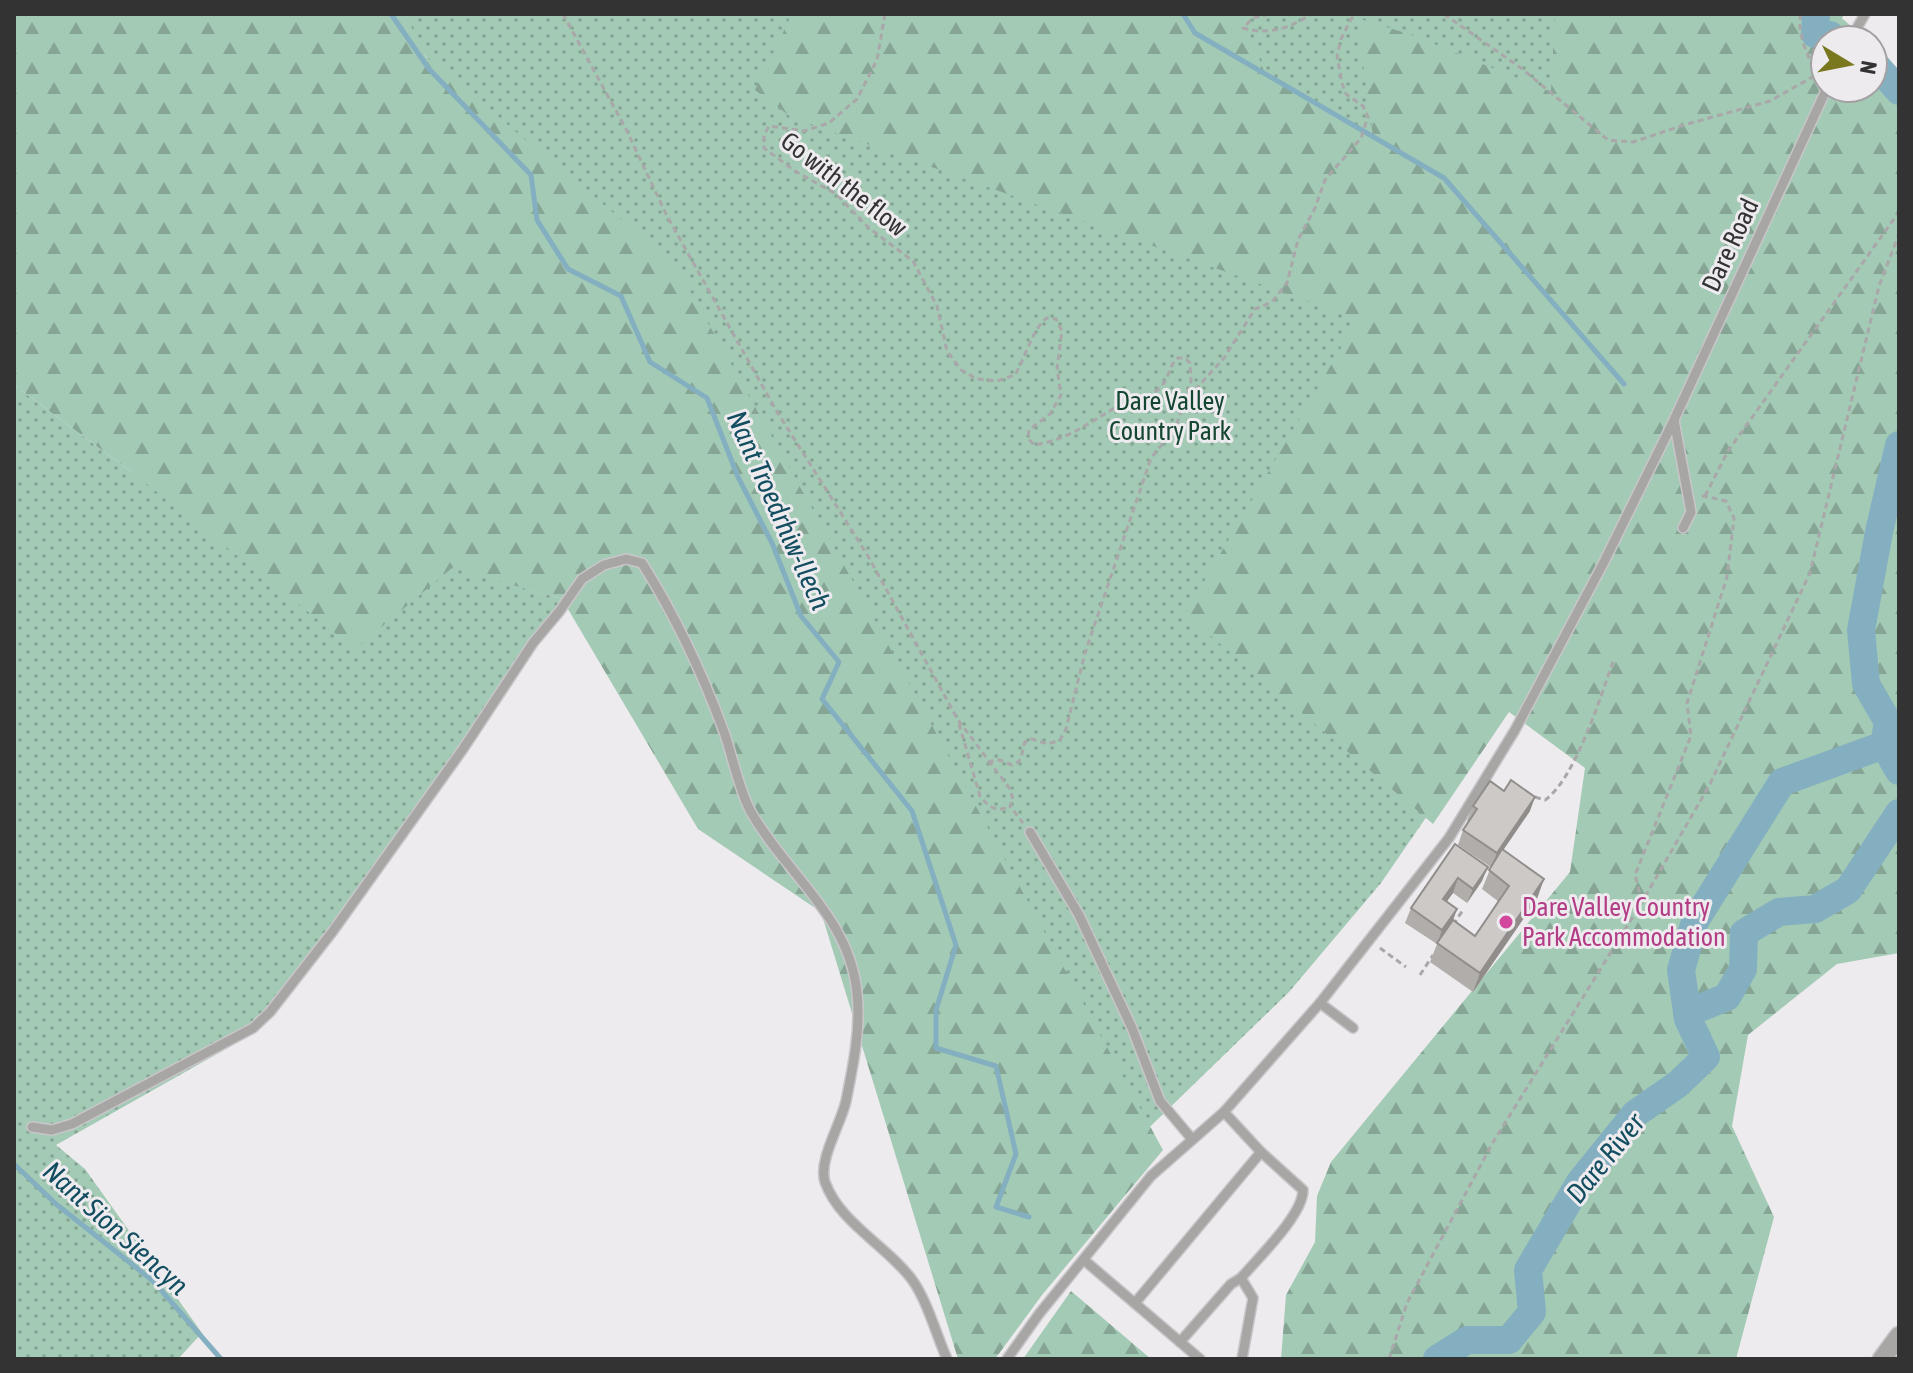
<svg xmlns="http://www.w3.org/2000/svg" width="1913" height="1373" font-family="'Asap Condensed',sans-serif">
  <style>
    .green { fill: url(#green-dots) }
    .forest { fill: url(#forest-firs) }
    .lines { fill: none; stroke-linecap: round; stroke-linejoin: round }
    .stream { stroke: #84afc0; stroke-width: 5 }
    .river { stroke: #84afc0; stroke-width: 28 }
    .lane-casing { stroke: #c9c6ca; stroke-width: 12 }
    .street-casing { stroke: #c9c6ca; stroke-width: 21 }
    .path { stroke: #a9a7a9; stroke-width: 3; stroke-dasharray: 6 4; stroke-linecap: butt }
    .lane { stroke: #a8a6a5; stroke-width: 9 }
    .street { stroke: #a8a6a5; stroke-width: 18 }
    .wall { fill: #b0adab }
    .shaded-wall { fill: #908d8b }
    .building { fill: #cdc9c7; stroke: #908d8b; stroke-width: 2 }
    .hotel-dot { fill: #d1479c; stroke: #eeebef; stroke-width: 3 }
    .labels { text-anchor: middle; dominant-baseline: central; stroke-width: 6; stroke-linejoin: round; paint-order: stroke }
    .street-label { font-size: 26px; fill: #343334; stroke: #eeebef }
    .park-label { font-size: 26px; fill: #144631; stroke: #eeebef }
    .hotel-label { font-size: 26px; fill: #b23c85; stroke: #eeebef; text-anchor: start }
    .water-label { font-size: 28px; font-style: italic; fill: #134d60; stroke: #eeebef }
  </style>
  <defs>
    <pattern id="green-dots" width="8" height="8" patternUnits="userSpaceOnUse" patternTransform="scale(2)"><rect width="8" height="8" fill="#a3cab5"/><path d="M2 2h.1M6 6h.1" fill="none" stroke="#86a594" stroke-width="1.8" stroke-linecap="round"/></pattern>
    <pattern id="forest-firs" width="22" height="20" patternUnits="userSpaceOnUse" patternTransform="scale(2)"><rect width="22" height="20" fill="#a3cab5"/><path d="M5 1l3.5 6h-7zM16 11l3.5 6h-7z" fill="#86a594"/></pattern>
  </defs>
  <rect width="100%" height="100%" fill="#eeebef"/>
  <!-- green -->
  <g class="green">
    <path d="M396 14H1844L1832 40H1825L1473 749 1381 883 1289 992 1125 1151 477 128Z"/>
    <path d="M14 385 133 473 562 599 364 888 247 1037 56 1145 85 1169 202 1333 178 1359H14Z"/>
  </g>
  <!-- forest -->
  <g class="forest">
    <path d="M14 14H405L426 57 675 264 873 617 1163 1150 1042 1295 995 1359H958L821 912 698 829 562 599 452 568 355 649 133 473 14 385Z"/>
    <path d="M792 14H1242L1265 74 1373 137 1357 18 1412 35 1551 92 1555 14H1837L1867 40H1825V88H1873V46L1899 76V953L1837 964 1748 1035 1732 1126 1774 1217 1736 1359H1281L1286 1295 1315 1242 1317 1196 1331 1162 1570 872 1585 768 1509 712 1433 824 1185 614 1358 319 791 117 755 90Z"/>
    <path d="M1071 1291 1151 1359H1023Z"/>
  </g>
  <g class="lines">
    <!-- stream -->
    <g class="stream">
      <path d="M391 14 429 69 531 175 537 220 568 269 621 296 650 362 707 398 738 477 772 543 801 616 839 662 822 699 912 811 956 945 936 1010V1048L996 1066 1016 1154 996 1207 1029 1217"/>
      <path d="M1183 14 1195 33 1444 178 1624 384"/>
      <path d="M14 1164 56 1204 153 1281 221 1359"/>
    </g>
    <!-- river -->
    <g class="river">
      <path d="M1816 14 1815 34 1830 35"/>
      <path d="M1873 62 1899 91"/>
      <path d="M1884 745 1899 771"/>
      <path d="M1687 1013 1727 997 1743 969 1744 933 1779 912 1815 909 1848 890 1899 813"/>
      <path d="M1437 1359 1467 1340H1509L1532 1312 1528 1270 1580 1182 1635 1114 1678 1084 1706 1057 1688 1019 1681 970 1695 921 1782 782 1884 745 1888 722 1866 684 1861 630 1879 532 1899 445"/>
    </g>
    <defs>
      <g id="lane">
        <path d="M1850 40 1865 14"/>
        <path d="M1674 420 1691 512 1683 528"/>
        <path d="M1030 832 1079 915 1132 1028 1160 1101 1192 1139"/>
        <path d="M1320 1003 1353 1028"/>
        <path d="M32 1127 52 1130 72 1124 253 1028 270 1012 333 931 463 749 533 643 559 612 582 579 604 565 626 559 642 563C676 617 702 672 724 732 733 757 738 788 751 812 786 874 850 917 857 993 861 1029 853 1066 846 1101 841 1124 818 1160 825 1182 840 1224 888 1246 913 1281 928 1303 936 1334 947 1359"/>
        <path d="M1084 1260 1200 1359"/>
        <path d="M1241 1278 1253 1298 1242 1359"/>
        <path d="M1135 1303 1261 1152"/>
        <path d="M1180 1342 1231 1284 1241 1278C1258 1258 1303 1215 1303 1190L1261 1152 1224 1112"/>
        <path d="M1007 1359 1039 1314 1151 1176 1224 1112 1320 1003 1449 838 1515 730 1604 562 1674 420 1827 88"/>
      </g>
      <path id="street" d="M1882 1359 1899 1336"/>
    </defs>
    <!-- lane casing -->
    <use href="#lane" class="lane-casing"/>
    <!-- street casing -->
    <use href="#street" class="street-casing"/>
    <!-- path -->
    <g class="path">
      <path d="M563 14 626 129 667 216 776 410 868 556 958 720 1010 789 1013 799 1010 806 1023 823"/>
      <path d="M885 14 877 60 857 99 829 123 804 131 769 126 764 135V148L795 171 836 194 869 228 913 261 937 306 947 351 961 370 977 379 997 381 1015 375C1024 360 1034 326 1047 318L1056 319 1062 331 1057 368 1061 395 1050 414 1029 430 1028 438 1034 445C1068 440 1090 422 1118 406 1132 398 1153 399 1163 384 1170 375 1169 365 1178 358H1185L1190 363 1191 382 1185 401"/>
      <path d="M1269 14 1253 18 1243 28C1269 35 1289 29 1311 14"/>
      <path d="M1444 14 1521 68 1608 140 1633 142 1684 125 1770 101 1816 75 1825 74"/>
      <path d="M1801 14C1796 34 1809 56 1816 75"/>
      <path d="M1705 496 1728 451 1899 212"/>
      <path d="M959 724 980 796C988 807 997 813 1010 806"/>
      <path d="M990 765 992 761 1000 760 1012 765C1025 761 1020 753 1025 742L1032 739 1048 744 1060 740 1066 729 1085 653 1151 458 1175 429 1185 401 1224 358 1255 309 1272 302 1287 283 1298 240 1315 208 1325 180 1361 138 1368 117 1363 106 1346 94 1342 83 1337 56 1341 39 1351 19 1357 14"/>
      <path d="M1535 797 1545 800C1575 779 1600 698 1613 662"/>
      <path d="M1642 902 1635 875 1691 736 1687 703 1727 577 1734 518 1726 501 1699 495"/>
      <path d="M1453 925 1463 910"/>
      <path d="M1380 948 1406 967"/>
      <path d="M1420 975 1433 955"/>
      <path d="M1389 1359 1407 1303 1492 1144 1642 902 1709 786 1810 573 1879 286 1899 234"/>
    </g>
    <!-- lane -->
    <use href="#lane" class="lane"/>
    <!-- street -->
    <use href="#street" class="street"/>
  </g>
  <!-- wall -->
  <path class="wall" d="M1473 806 1530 811 1503 850 1537 899 1473 992 1430 962 1437 944 1405 923 1411 908 1455 844 1482 881 1467 903 1453 893 1446 901 1457 909 1453 920 1475 936 1499 902 1482 889 1491 867 1458 845 1463 830 1469 822 1467 821Z"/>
  <!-- shaded-wall -->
  <g class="shaded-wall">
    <path d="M1535 797 1530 811 1491 868 1497 853Z"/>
    <path d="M1488 867 1482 881 1467 903 1473 889Z"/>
    <path d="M1458 878 1453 893 1438 914 1443 899Z"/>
    <path d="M1544 879 1537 899 1473 992 1480 973Z"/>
    <path d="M1457 909 1452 923 1437 945 1442 930Z"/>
  </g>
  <!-- building -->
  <g class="building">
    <path d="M1511 780 1535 797 1497 853 1463 830 1477 809 1473 806 1490 781 1504 791Z"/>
    <path d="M1455 844 1488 867 1473 889 1458 878 1443 899 1457 909 1442 930 1411 908Z"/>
    <path d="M1502 849 1544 879 1480 973 1437 943 1453 920 1475 936 1509 886 1489 870Z"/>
  </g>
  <!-- markers -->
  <circle class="hotel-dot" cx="1506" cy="922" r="8"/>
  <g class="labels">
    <!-- street labels -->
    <g class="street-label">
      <text transform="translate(844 184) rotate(38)">Go with the flow</text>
      <text transform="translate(1730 245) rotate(-65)">Dare Road</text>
    </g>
    <!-- park labels -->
    <g class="park-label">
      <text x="1170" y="401">Dare Valley<tspan x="1170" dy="30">Country Park</tspan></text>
    </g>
    <!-- hotel labels -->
    <g class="hotel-label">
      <text x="1522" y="907">Dare Valley Country<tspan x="1522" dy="30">Park Accommodation</tspan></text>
    </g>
    <!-- water labels -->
    <g class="water-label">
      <text transform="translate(779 510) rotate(66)">Nant Troedrhiw-llech</text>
      <text transform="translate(1605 1158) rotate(-51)">Dare River</text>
      <text transform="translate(116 1228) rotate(42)">Nant Sion Siencyn</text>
    </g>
  </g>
  <!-- border -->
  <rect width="1913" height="1373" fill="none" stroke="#343334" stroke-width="32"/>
  <!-- north arrow -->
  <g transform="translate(1849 64) rotate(100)"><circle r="38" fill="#eeebef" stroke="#a4a1a4" stroke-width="2"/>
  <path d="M0-6L14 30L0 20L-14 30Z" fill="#79781e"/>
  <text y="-12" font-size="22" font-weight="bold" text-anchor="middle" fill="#343334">N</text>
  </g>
</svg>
